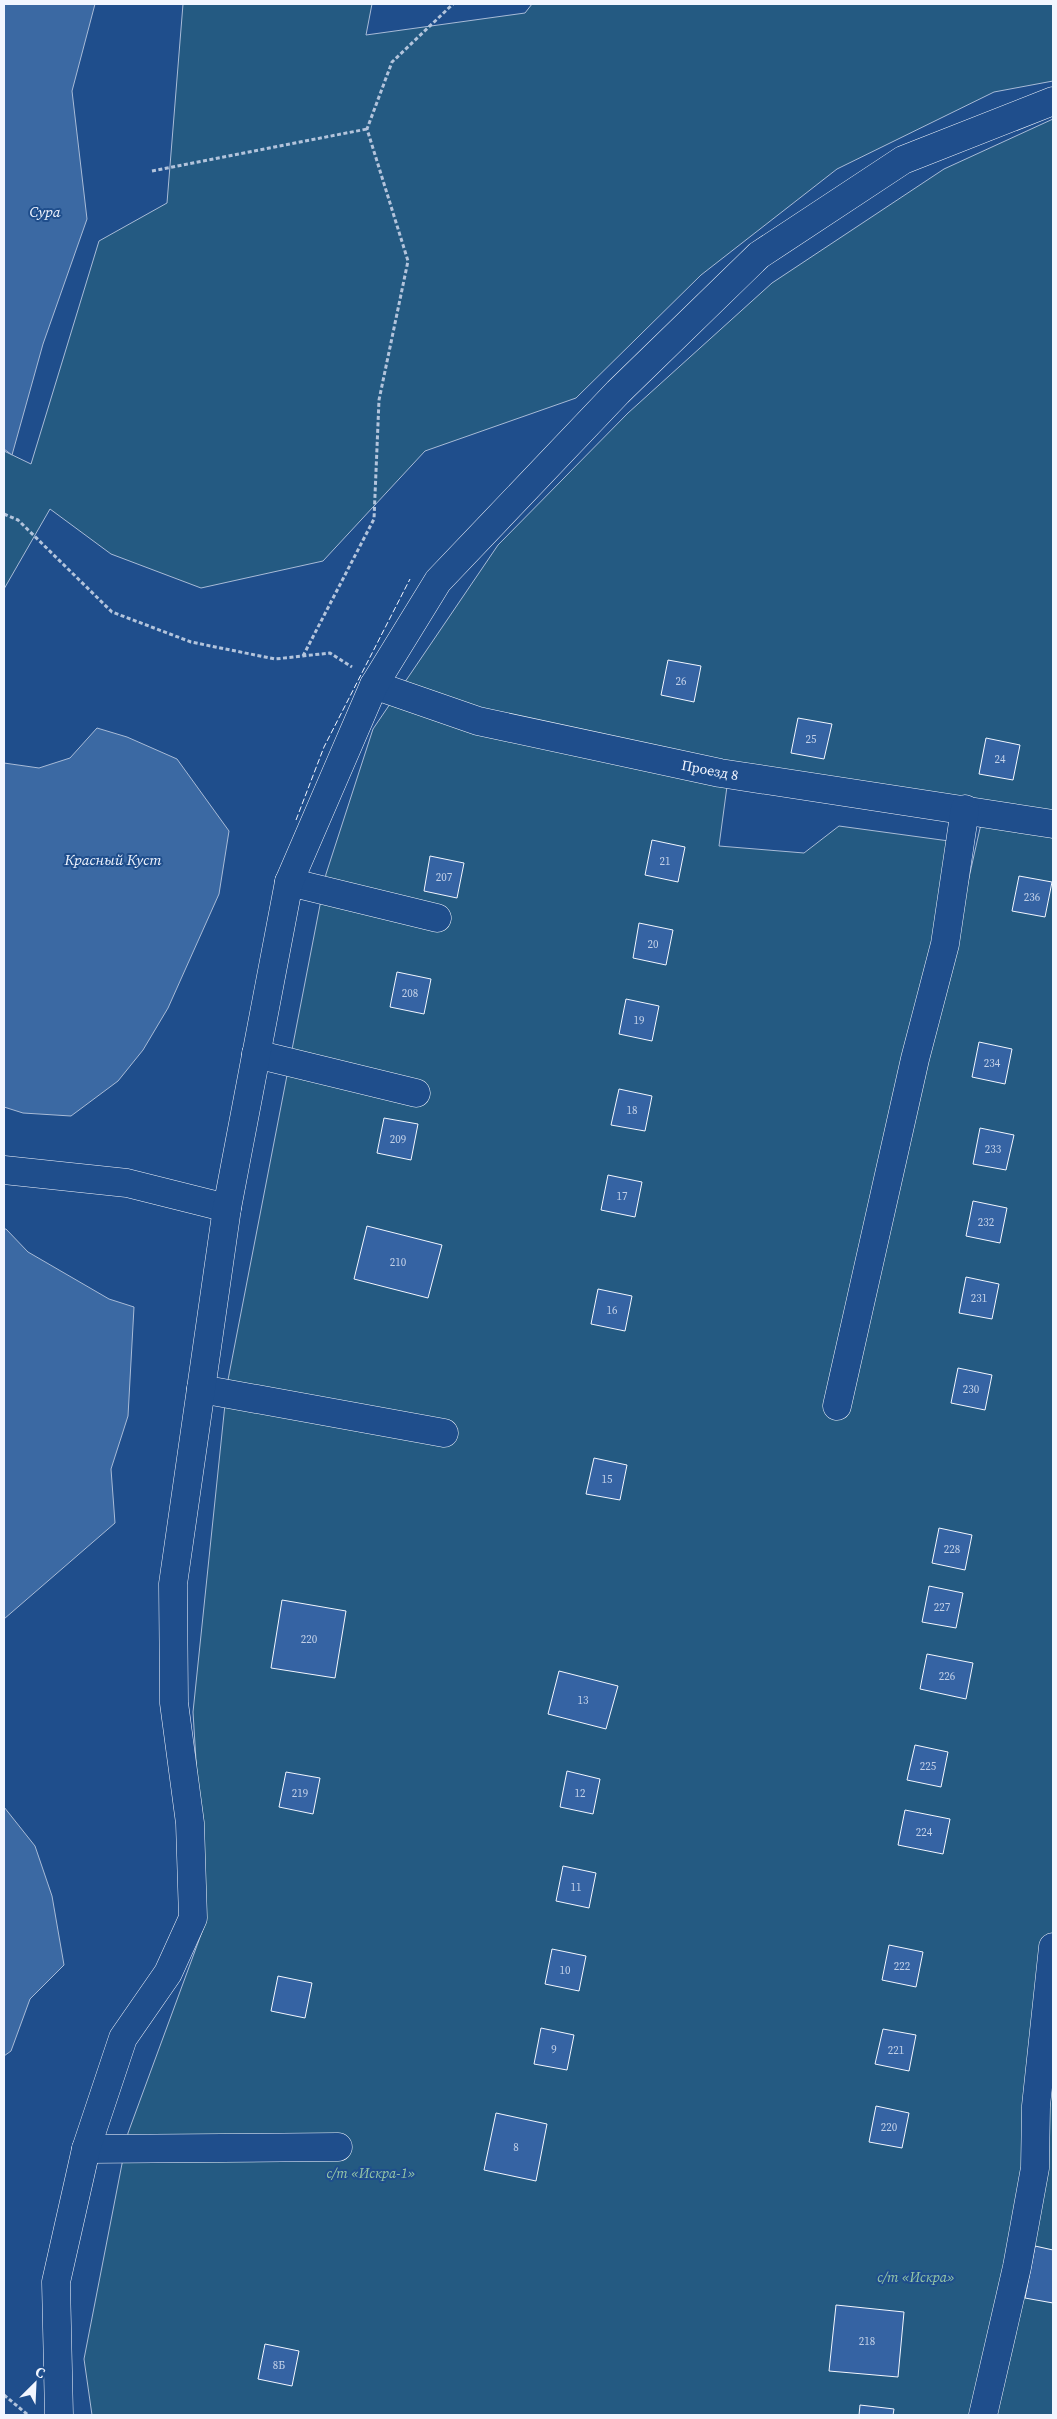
<svg xmlns="http://www.w3.org/2000/svg" width="1057" height="2419" font-family="'Source Serif 4',serif">
  <style>
    .green { fill: #245a82; stroke: #a8bbd7; fill-rule: evenodd }
    .water { fill: #3b69a3; stroke: #a8bbd7 }
    .building { fill: #3563a3; stroke: #f2f6ff }
    .lines { fill: none; stroke-linecap: round; stroke-linejoin: round }
    .minor-casing { stroke: #f2f6ff; stroke-width: 29 }
    .path { stroke: #b3c4dc; stroke-width: 3; stroke-dasharray: 4 2.5; stroke-linecap: butt }
    .minor { stroke: #1f4e8c; stroke-width: 28 }
    .fence { stroke: #f2f6ff; stroke-width: 1; stroke-dasharray: 6 2.5; stroke-linecap: butt }
    .labels { text-anchor: middle; dominant-baseline: central; stroke-width: 4; stroke-linejoin: round; paint-order: stroke }
    .number-label { font-size: 11px; fill: #c3d1e8 }
    .street-label { font-size: 14px; fill: #f2f6ff; stroke: #1f4e8c }
    .park-label { font-size: 14px; font-style: italic; fill: #97c8a6; stroke: #1f4e8c }
    .water-label { font-size: 15px; font-style: italic; fill: #f2f6ff; stroke: #1f4e8c }
  </style>
  <rect width="100%" height="100%" fill="#1f4e8c"/>
  <!-- green -->
  <g class="green">
    <path d="M183 4H372L366 35 525 13 532 4H1053V81L994 92 837 169 701 275 576 398 425 451 323 561 201 588 111 554 50 509 4 589V451L31 464 99 241 167 203Z"/>
    <path d="M1053 119V2415H92L84 2359 128 2133 206 1921 193 1712 227 1385 326 874 373 729 498 545 628 413 772 283 944 169ZM730 764 981 824 910 1141 949 841 839 826 804 853 719 846Z"/>
  </g>
  <!-- water -->
  <g class="water">
    <path d="M4 4H95L72 91 87 219 43 344 12 455 4 449Z"/>
    <path d="M97 728 127 737 177 759 229 831 219 894 168 1008 143 1050 118 1081 71 1116 23 1113 4 1107V763L39 768 70 758Z"/>
    <path d="M4 1229H6L28 1252 109 1299 134 1307 128 1416 111 1469 115 1523 4 1619Z"/>
    <path d="M4 1807 35 1846 52 1896 64 1965 30 1999 11 2051 4 2056Z"/>
  </g>
  <!-- building -->
  <g class="building">
    <path d="M668 660 701 666 694 702 661 695Z"/>
    <path d="M798 718 832 724 824 759 791 753Z"/>
    <path d="M986 738 1020 745 1013 780 979 774Z"/>
    <path d="M652 840 685 847 678 882 645 875Z"/>
    <path d="M430 856 464 863 457 898 424 891Z"/>
    <path d="M1019 876 1052 882 1045 917 1012 911Z"/>
    <path d="M639 923 673 930 666 965 633 958Z"/>
    <path d="M397 972 431 979 424 1014 390 1007Z"/>
    <path d="M626 999 659 1006 652 1041 619 1034Z"/>
    <path d="M979 1042 1012 1049 1005 1084 972 1077Z"/>
    <path d="M619 1089 652 1096 645 1131 611 1125Z"/>
    <path d="M384 1118 418 1124 411 1160 377 1153Z"/>
    <path d="M980 1128 1014 1135 1006 1170 973 1164Z"/>
    <path d="M608 1175 642 1182 635 1217 601 1210Z"/>
    <path d="M973 1201 1007 1208 1000 1243 966 1236Z"/>
    <path d="M367 1226 442 1245 428 1298 354 1279Z"/>
    <path d="M966 1277 999 1284 992 1319 959 1313Z"/>
    <path d="M598 1289 632 1296 625 1331 591 1324Z"/>
    <path d="M958 1368 992 1375 985 1410 951 1403Z"/>
    <path d="M594 1458 627 1465 620 1500 586 1494Z"/>
    <path d="M939 1528 972 1535 965 1570 932 1563Z"/>
    <path d="M929 1586 963 1593 956 1628 922 1622Z"/>
    <path d="M282 1600 346 1611 335 1678 271 1668Z"/>
    <path d="M927 1654 973 1663 966 1699 920 1689Z"/>
    <path d="M559 1671 618 1686 606 1729 548 1714Z"/>
    <path d="M915 1745 948 1752 941 1787 907 1780Z"/>
    <path d="M567 1771 600 1779 593 1814 560 1807Z"/>
    <path d="M286 1772 320 1778 313 1814 279 1807Z"/>
    <path d="M905 1810 950 1819 943 1854 898 1845Z"/>
    <path d="M563 1866 596 1873 589 1908 556 1901Z"/>
    <path d="M889 1945 923 1952 916 1987 882 1980Z"/>
    <path d="M552 1949 586 1956 579 1991 545 1984Z"/>
    <path d="M278 1976 312 1983 305 2018 271 2011Z"/>
    <path d="M541 2028 574 2035 567 2070 534 2064Z"/>
    <path d="M883 2029 916 2035 909 2071 875 2064Z"/>
    <path d="M876 2106 909 2113 902 2148 869 2142Z"/>
    <path d="M496 2113 547 2124 536 2181 484 2170Z"/>
    <path d="M1035 2246 1053 2250V2303L1025 2298Z"/>
    <path d="M836 2305 904 2312 898 2377 829 2371Z"/>
    <path d="M265 2344 299 2351 292 2386 258 2379Z"/>
    <path d="M860 2405 894 2409 893 2415H859Z"/>
  </g>
  <g class="lines">
    <defs>
      <g id="minor">
        <path d="M374 685 478 721 720 773 1053 824"/>
        <path d="M289 882 437 918"/>
        <path d="M256 1054 416 1093"/>
        <path d="M4 1170 127 1183 227 1208"/>
        <path d="M201 1389 444 1433"/>
        <path d="M837 1406 915 1059 945 944 965 809"/>
        <path d="M86 2149 338 2147"/>
        <path d="M59 2415 56 2282 86 2149 123 2038 168 1973 193 1918 190 1823 174 1703 173 1584 227 1208 289 882 374 685 438 581 618 392 759 255 903 160 1053 101"/>
        <path d="M983 2415 1017 2267 1035 2168 1036 2106 1053 1947"/>
      </g>
    </defs>
    <!-- minor casing -->
    <use href="#minor" class="minor-casing"/>
    <!-- path -->
    <g class="path">
      <path d="M152 171 367 129"/>
      <path d="M4 514 18 520 112 612 191 642 275 659 330 653 352 667"/>
      <path d="M303 656 374 519 379 400 408 261 367 129 392 62 453 4"/>
      <path d="M4 2395 28 2415"/>
    </g>
    <!-- minor -->
    <use href="#minor" class="minor"/>
    <!-- fence -->
    <path class="fence" d="M296 820 324 747 410 579"/>
  </g>
  <g class="labels">
    <!-- number labels -->
    <g class="number-label">
      <text x="681" y="681">26</text>
      <text x="811" y="739">25</text>
      <text x="1000" y="759">24</text>
      <text x="665" y="861">21</text>
      <text x="444" y="877">207</text>
      <text x="1032" y="897">236</text>
      <text x="653" y="944">20</text>
      <text x="410" y="993">208</text>
      <text x="639" y="1020">19</text>
      <text x="992" y="1063">234</text>
      <text x="632" y="1110">18</text>
      <text x="398" y="1139">209</text>
      <text x="993" y="1149">233</text>
      <text x="622" y="1196">17</text>
      <text x="986" y="1222">232</text>
      <text x="398" y="1262">210</text>
      <text x="979" y="1298">231</text>
      <text x="612" y="1310">16</text>
      <text x="971" y="1389">230</text>
      <text x="607" y="1479">15</text>
      <text x="952" y="1549">228</text>
      <text x="942" y="1607">227</text>
      <text x="309" y="1639">220</text>
      <text x="947" y="1676">226</text>
      <text x="583" y="1700">13</text>
      <text x="928" y="1766">225</text>
      <text x="300" y="1793">219</text>
      <text x="580" y="1793">12</text>
      <text x="924" y="1832">224</text>
      <text x="576" y="1887">11</text>
      <text x="902" y="1966">222</text>
      <text x="565" y="1970">10</text>
      <text x="554" y="2049">9</text>
      <text x="896" y="2050">221</text>
      <text x="889" y="2127">220</text>
      <text x="516" y="2147">8</text>
      <text x="867" y="2341">218</text>
      <text x="279" y="2365">8Б</text>
    </g>
    <!-- street labels -->
    <g class="street-label">
      <text transform="translate(710 770) rotate(11)">Проезд 8</text>
    </g>
    <!-- park labels -->
    <g class="park-label">
      <text x="371" y="2173">с/т «Искра-1»</text>
      <text x="916" y="2277">с/т «Искра»</text>
    </g>
    <!-- water labels -->
    <g class="water-label">
      <text x="45" y="211">Сура</text>
      <text x="113" y="859">Красный Куст</text>
    </g>
  </g>
  <!-- border -->
  <rect width="1057" height="2419" fill="none" stroke="#f2f6ff" stroke-width="10"/>
  <!-- north arrow -->
  <g transform="translate(35 2384) rotate(24)" stroke="#1f4e8c" stroke-width="4" paint-order="stroke">
  <path d="M0-4L9 19L0 12L-9 19Z" fill="#f2f6ff"/>
  <text y="-8" font-size="14" font-weight="bold" text-anchor="middle" fill="#f2f6ff">С</text>
  </g>
</svg>
